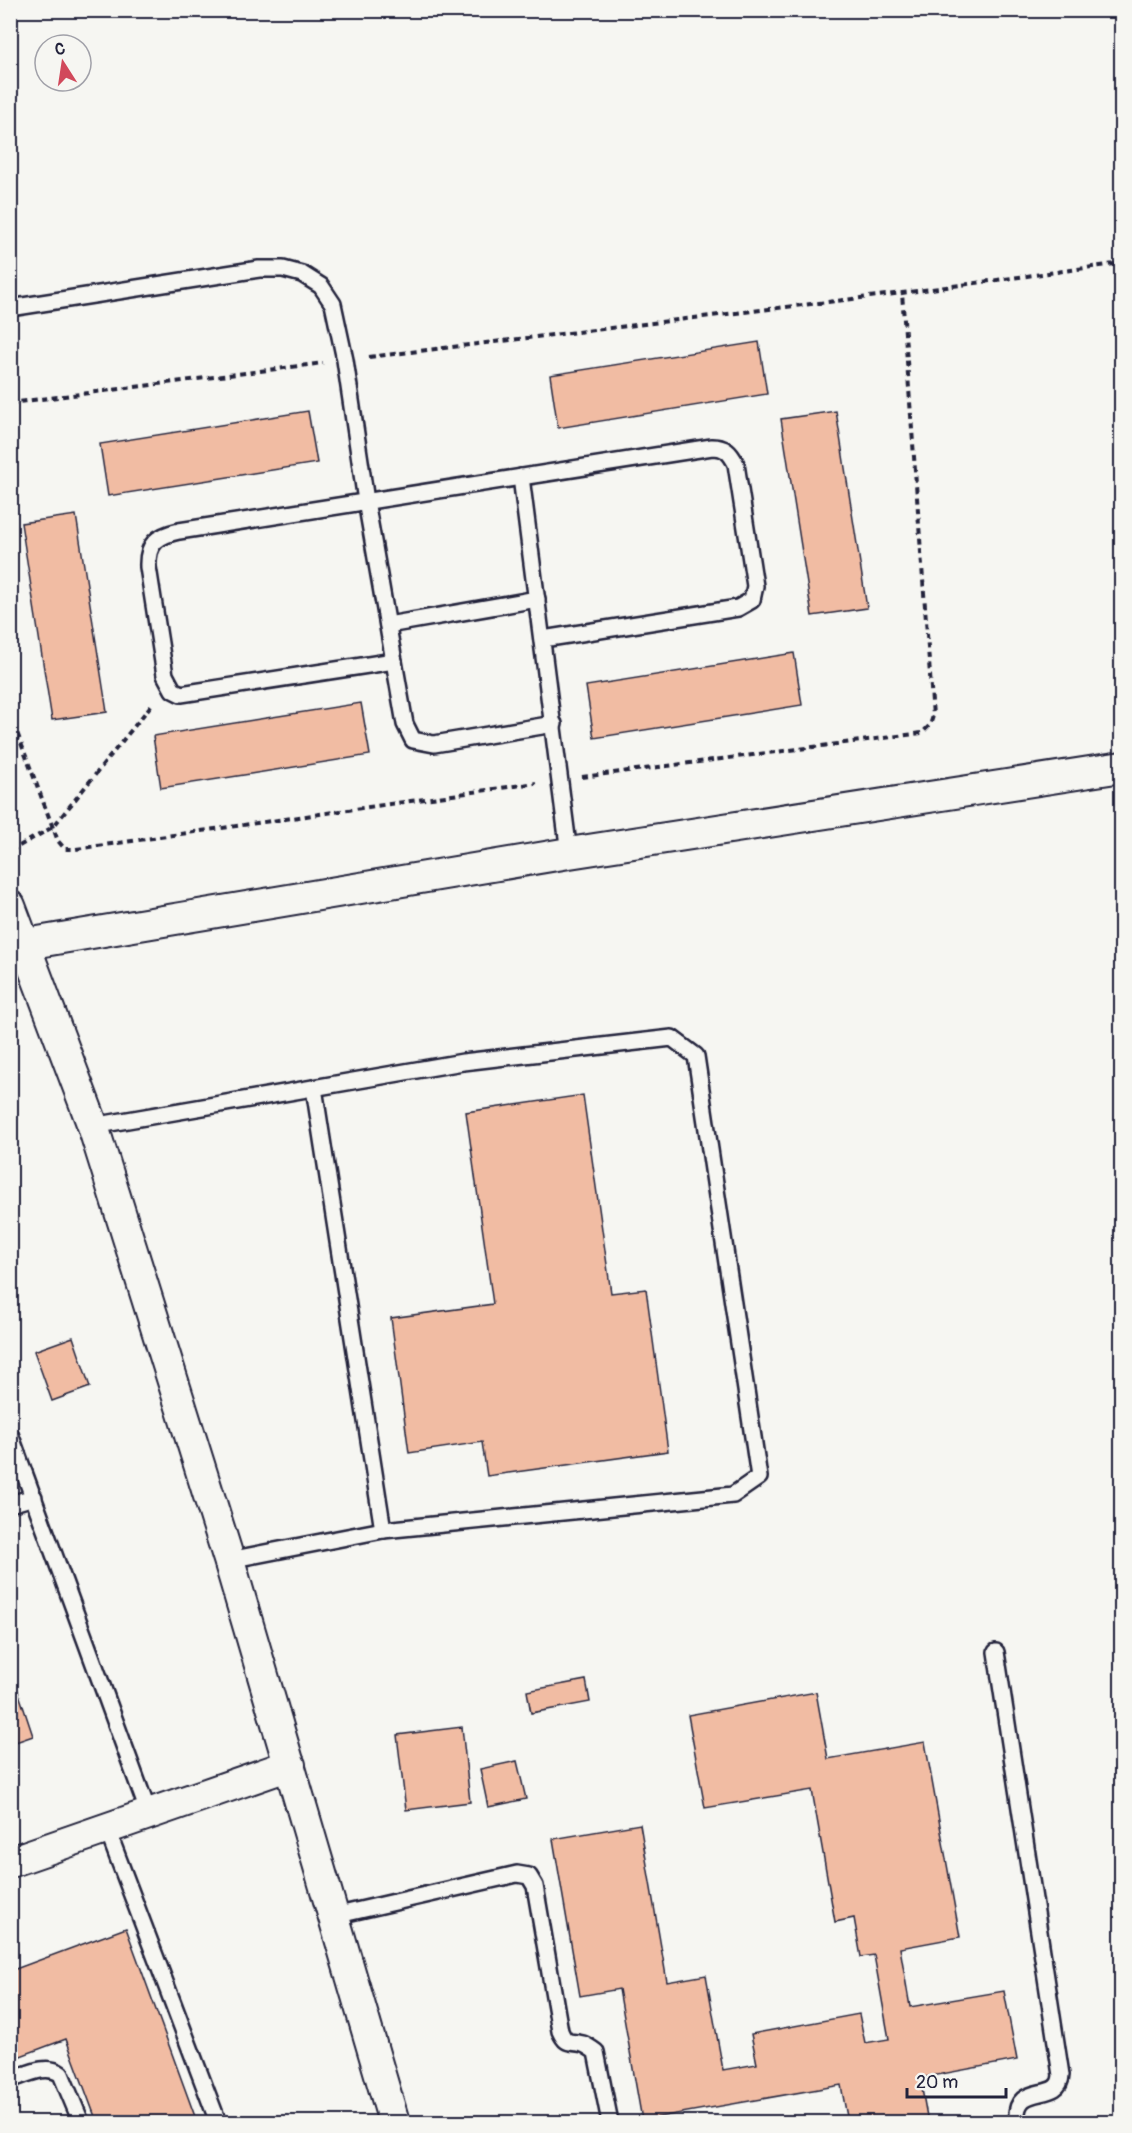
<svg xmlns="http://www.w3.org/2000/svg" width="1132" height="2133" font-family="Pangolin,sans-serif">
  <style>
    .building { fill: #f1bca3; stroke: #22223b; stroke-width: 1.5 }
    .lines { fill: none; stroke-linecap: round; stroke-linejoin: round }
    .lane-casing { stroke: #22223b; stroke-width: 20 }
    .street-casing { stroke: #22223b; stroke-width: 34 }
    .path { stroke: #22223b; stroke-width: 4; stroke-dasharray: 6 4.5; stroke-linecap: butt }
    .lane { stroke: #f6f6f2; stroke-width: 15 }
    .street { stroke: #f6f6f2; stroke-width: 30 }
  </style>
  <rect width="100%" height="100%" fill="#f6f6f2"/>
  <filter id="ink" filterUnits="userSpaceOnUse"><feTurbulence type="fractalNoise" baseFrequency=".0167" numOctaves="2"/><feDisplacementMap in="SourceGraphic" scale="12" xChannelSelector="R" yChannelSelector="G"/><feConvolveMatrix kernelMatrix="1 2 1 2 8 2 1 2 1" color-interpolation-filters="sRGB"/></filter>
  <g filter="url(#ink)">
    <!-- building -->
    <g class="building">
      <path d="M759 342 767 394 558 428 550 375Z"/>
      <path d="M308 411 317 463 108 496 100 444Z"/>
      <path d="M836 411 867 608 812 616 781 419Z"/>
      <path d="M76 515 107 712 52 720 21 523Z"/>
      <path d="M794 653 802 705 594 738 586 686Z"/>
      <path d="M361 703 370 755 161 788 153 736Z"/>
      <path d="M583 1095 611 1293 646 1289 668 1451 487 1476 482 1442 409 1453 391 1318 493 1304 466 1112Z"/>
      <path d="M73 1337 90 1387 52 1401 34 1351Z"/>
      <path d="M10 1667 33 1736 10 1744Z"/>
      <path d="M586 1680 590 1702 531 1713 527 1691Z"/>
      <path d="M816 1692 828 1759 925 1742 960 1937 900 1948 910 2007 1004 1991 1017 2060 920 2078 928 2122H848L841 2085 642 2120 619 1989 580 1996 553 1839 640 1824 667 1982 706 1975 723 2070 757 2064 751 2034 859 2014 865 2043 889 2039 874 1955 861 1957 854 1918 835 1922 812 1790 705 1808 688 1715Z"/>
      <path d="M462 1727 470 1802 406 1810 397 1735Z"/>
      <path d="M517 1761 526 1799 488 1807 480 1769Z"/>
      <path d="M126 1928 197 2122H97L66 2039 10 2060V1971Z"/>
    </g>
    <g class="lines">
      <defs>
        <g id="lane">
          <path d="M10 308 259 269H283L302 274 321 286 333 304 345 360 366 501 405 724 413 740 434 744 554 724"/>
          <path d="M521 477 569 853"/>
          <path d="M388 625 537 599"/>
          <path d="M394 661 181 694 173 690 165 675 148 567C147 543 157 536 179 531L712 447C725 447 730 452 736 464L755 586 752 600 738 608 543 639"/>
          <path d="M314 1088 383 1530"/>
          <path d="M93 1126 463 1062 672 1038 696 1056 759 1477 733 1495 383 1530 229 1560"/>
          <path d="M10 1434 149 1814"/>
          <path d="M10 1504 34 1497"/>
          <path d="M996 1652 1061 2075C1060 2105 1013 2079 1017 2122"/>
          <path d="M107 1829 218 2122"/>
          <path d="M334 1916 517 1874 529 1876 535 1886 560 2031C567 2047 570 2040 583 2044 588 2046 592 2049 596 2052L610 2122"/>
          <path d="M10 2080C26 2075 46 2063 61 2074L81 2122"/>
        </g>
        <g id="street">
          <path d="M10 906 93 1126 229 1560 394 2122"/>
          <path d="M26 944 569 853 1122 767"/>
          <path d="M10 1862 290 1765"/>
        </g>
      </defs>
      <!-- lane casing -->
      <use href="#lane" class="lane-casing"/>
      <!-- street casing -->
      <use href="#street" class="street-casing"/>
      <!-- path -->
      <g class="path">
        <path d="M369 357 902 293 1122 263"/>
        <path d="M10 403 323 363"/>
        <path d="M10 714 58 841 65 849H76L536 783"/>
        <path d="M582 777 922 733 930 725 933 716 902 293"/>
        <path d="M10 851 53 827 153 703"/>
      </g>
      <!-- lane -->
      <use href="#lane" class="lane"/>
      <!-- street -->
      <use href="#street" class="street"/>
    </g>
  </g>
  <!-- margin -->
  <rect width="1132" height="2133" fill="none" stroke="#f6f6f2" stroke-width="36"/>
  <rect x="18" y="18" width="1096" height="2097" fill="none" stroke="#22223b" stroke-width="2" filter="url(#ink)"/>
  <!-- north arrow -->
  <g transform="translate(63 63) rotate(348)"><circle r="28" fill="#f6f6f2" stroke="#a1a1a9" stroke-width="1.5"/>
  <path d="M0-4.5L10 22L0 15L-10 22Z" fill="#d1495b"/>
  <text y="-9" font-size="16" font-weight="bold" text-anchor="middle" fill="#22223b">С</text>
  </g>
  <!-- scale -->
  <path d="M907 2088v9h99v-9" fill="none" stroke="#22223b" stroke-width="3"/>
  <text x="916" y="2088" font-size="18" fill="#22223b" stroke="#f6f6f2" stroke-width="4.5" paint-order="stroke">20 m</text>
</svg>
